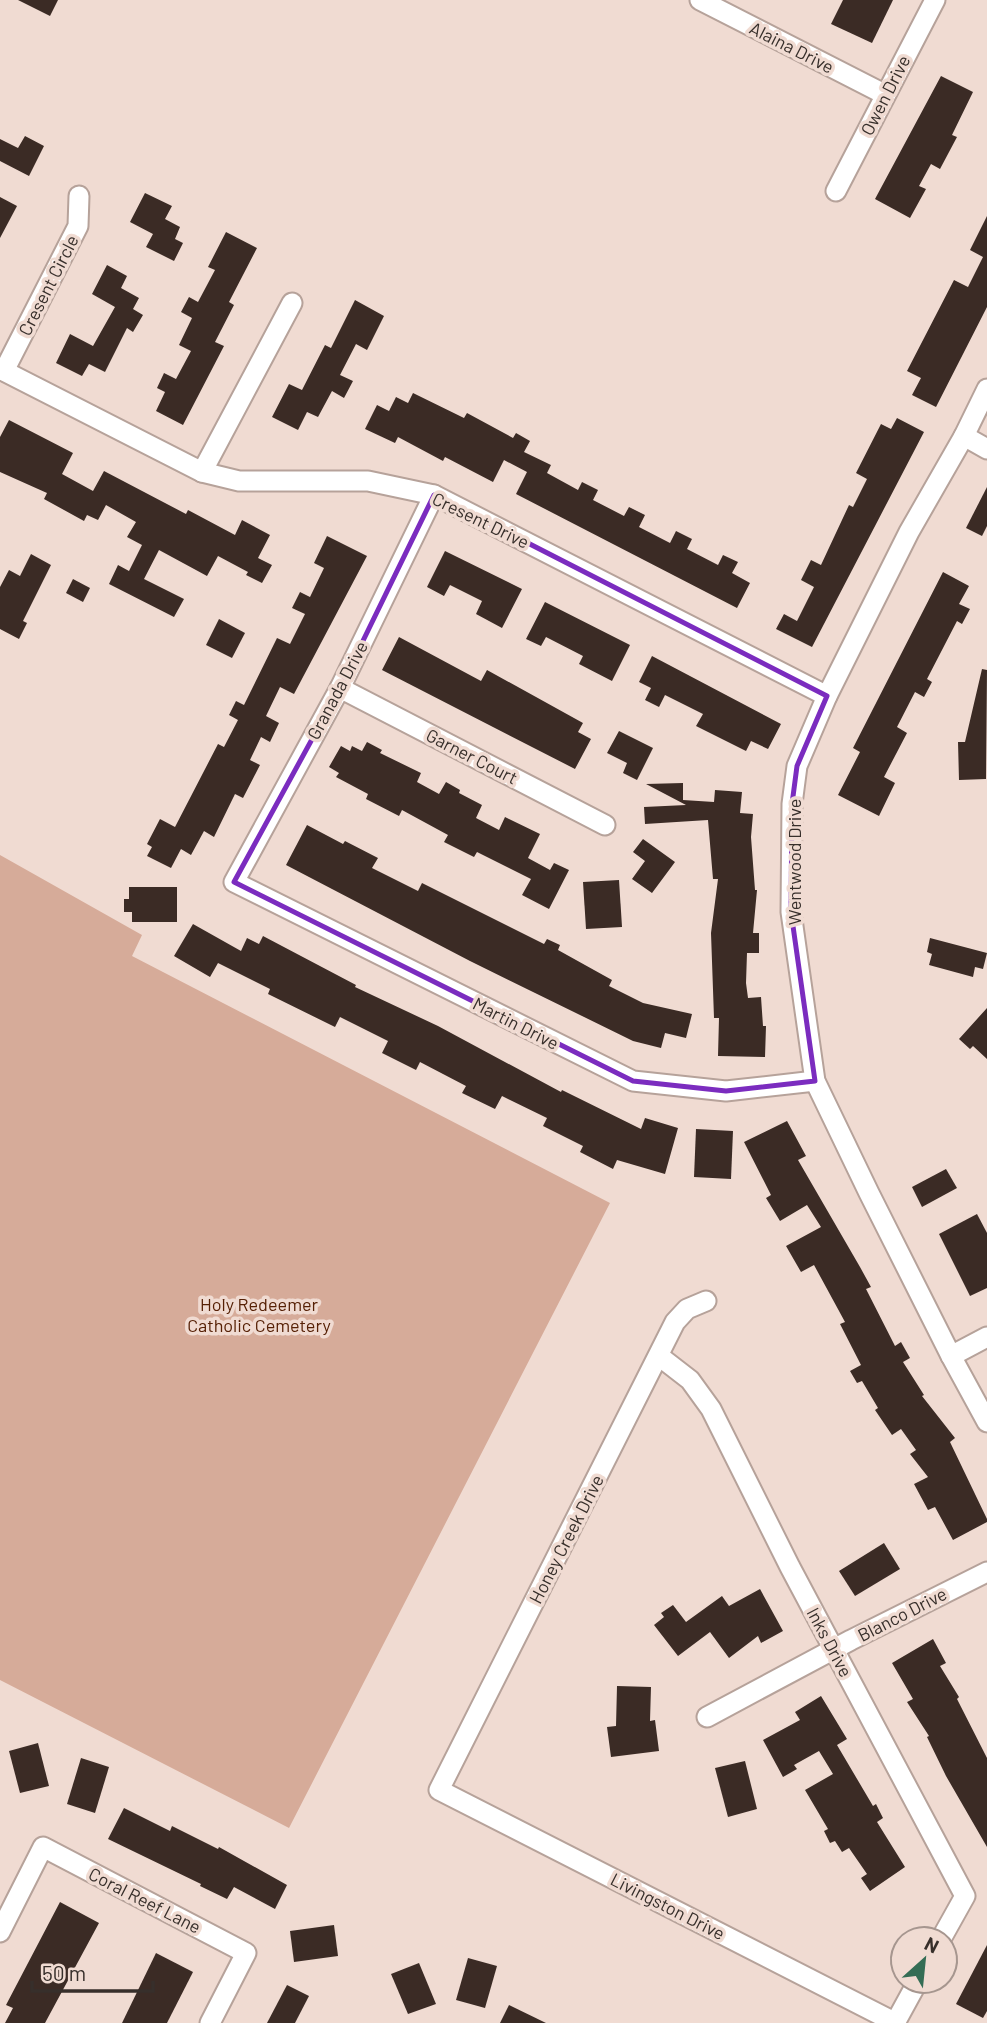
<svg xmlns="http://www.w3.org/2000/svg" width="987" height="2023" font-family="Barlow,sans-serif">
  <style>
    .green { fill: #d6ab99 }
    .building { fill: #3b2b25 }
    .lines { fill: none; stroke-linecap: round; stroke-linejoin: round }
    .minor-casing { stroke: #b6a29a; stroke-width: 23 }
    .minor { stroke: #fff; stroke-width: 19 }
    .marked { fill: none; stroke: #7b2cbf; stroke-width: 5; stroke-linejoin: round }
    .labels { text-anchor: middle; dominant-baseline: central; stroke-width: 7; stroke-linejoin: round; paint-order: stroke }
    .street-label { font-size: 18px; fill: #372f2b; stroke: #f0dbd2 }
    .park-label { font-size: 18px; fill: #562005; stroke: #f0dbd2 }
  </style>
  <rect width="100%" height="100%" fill="#f0dbd2"/>
  <!-- green -->
  <path class="green" d="M0 855 142 935 132 956 610 1203 289 1828 0 1680Z"/>
  <!-- building -->
  <g class="building">
    <path d="M18 0H58L50 16Z"/>
    <path d="M843 0H893L872 43 831 24Z"/>
    <path d="M941 76 973 92 952 135 957 137 940 169 931 164 919 186 926 189 910 218 875 199Z"/>
    <path d="M25 136 44 146 29 176 0 161V139L18 148Z"/>
    <path d="M145 193 172 206 165 219 180 227 175 239 183 243 174 261 146 247 153 234 130 222Z"/>
    <path d="M0 197 17 206 0 238Z"/>
    <path d="M987 216V307L936 407 912 395 921 378 907 371 954 280 968 287 983 257 970 250Z"/>
    <path d="M226 232 257 248 229 302 234 305 215 342 224 346 183 425 156 411 165 392 157 388 164 373 176 379 191 351 179 345 192 318 181 312 189 297 198 302 215 270 208 267Z"/>
    <path d="M107 265 127 276 121 288 139 298 133 309 143 315 133 332 127 328 105 372 89 364 82 376 56 363 70 334 93 346 115 307 92 294Z"/>
    <path d="M355 300 384 316 367 350 356 344 340 375 353 381 344 398 332 391 318 417 307 412 298 430 272 417 289 384 302 390 325 345 331 348Z"/>
    <path d="M413 393 464 418 467 413 513 438 516 433 530 441 524 452 551 465 547 473 578 490 582 482 598 490 593 500 624 516 629 507 645 515 639 527 670 543 676 531 692 539 687 549 718 565 723 555 738 562 732 573 750 583 737 608 516 494 527 472 504 460 493 482 445 457 443 461 398 437 395 443 365 429 377 405 389 411 396 397 408 403Z"/>
    <path d="M897 418 924 432 812 647 776 629 784 614 797 621 814 587 801 580 811 560 821 565 849 505 853 507 867 479 856 473 881 424 891 429Z"/>
    <path d="M9 420 73 453 62 474 93 491 104 471 186 514 188 510 235 535 242 520 270 535 258 558 272 565 262 583 246 575 248 572 218 556 207 576 159 550 144 579 184 599 174 617 109 584 118 565 129 571 142 545 127 537 136 522 106 505 98 520 87 515 84 521 44 499 47 493 0 472V437Z"/>
    <path d="M987 487V526L982 536 966 528Z"/>
    <path d="M327 536 367 556 294 694 280 687 266 716 279 723 270 742 261 737 250 760 260 765 243 798 235 794 214 837 204 831 191 855 181 849 171 868 147 856 152 847 147 844 160 819 175 827 218 744 224 747 238 720 229 715 236 701 244 705 277 638 290 644 305 614 292 608 300 592 310 597 324 568 314 563Z"/>
    <path d="M445 551 522 589 502 628 476 614 482 601 450 585 444 596 427 587Z"/>
    <path d="M31 554 51 565 23 621 27 623 19 639 0 629V587L9 570 20 576Z"/>
    <path d="M943 572 969 586 959 604 970 609 962 624 957 621 927 679 932 682 924 697 915 692 897 727 907 733 884 777 895 783 879 816 838 795 860 752 853 748Z"/>
    <path d="M73 579 90 588 83 602 66 593Z"/>
    <path d="M545 602 630 645 612 681 579 664 583 656 546 637 541 646 526 639Z"/>
    <path d="M219 619 245 633 232 658 206 645Z"/>
    <path d="M399 637 481 681 487 670 583 723 578 732 591 739 575 769 382 670Z"/>
    <path d="M652 656 781 724 768 749 751 741 746 751 696 726 703 714 665 695 659 707 645 700 651 688 639 682Z"/>
    <path d="M982 669 987 670 986 779 959 780 958 742H965Z"/>
    <path d="M619 731 653 748 637 780 623 773 627 763 607 753Z"/>
    <path d="M367 742 382 750 380 753 421 773 417 782 439 794 446 782 460 790 459 793 482 805 476 818 499 830 505 817 540 834 528 858 550 870 554 863 569 870 549 909 522 895 531 879 477 852 474 857 444 842 448 835 402 810 399 816 366 799 368 794 336 777 339 773 329 767 341 746 350 751 352 746 362 751Z"/>
    <path d="M683 783V800L714 802 715 790 742 792 740 813 753 814 751 837 755 890H757L753 933H759V953H747L746 983 748 998 761 997 763 1026H766L765 1057 718 1056 719 1018H714L711 933 718 879H713L708 820 645 824 644 807 686 805 646 784Z"/>
    <path d="M307 825 343 844 345 841 378 858 372 868 418 891 422 883 544 944 547 939 560 945 558 950 612 980 609 986 643 1003 692 1014 686 1038 665 1033 661 1048 633 1041 470 961 286 865Z"/>
    <path d="M643 839 675 862 652 893 632 879 645 861 633 852Z"/>
    <path d="M619 880 622 927 586 929 583 882Z"/>
    <path d="M129 887H177V922H132V912H124V899H129Z"/>
    <path d="M193 924 241 951 247 938 259 944 263 936 356 985 355 987 438 1026 561 1092 562 1090 641 1129 645 1118 678 1128 665 1174 617 1160 613 1169 580 1152 583 1146 543 1126 547 1118 502 1096 495 1109 462 1093 466 1086 420 1062 416 1070 382 1053 388 1041 340 1017 335 1027 268 994 270 989 218 963 210 977 174 956Z"/>
    <path d="M930 938 987 953 983 969 975 967 973 977 929 965 932 954 927 952Z"/>
    <path d="M987 1008V1059L973 1046 970 1049 959 1039Z"/>
    <path d="M787 1121 806 1156 798 1160 860 1267 871 1287 866 1289 895 1346 901 1342 910 1358 903 1362 924 1395 922 1396 955 1438 950 1442 987 1519V1522L953 1540 935 1507 928 1510 914 1484 928 1477 910 1454 916 1450 901 1429 892 1435 875 1410 878 1408 862 1381 857 1383 850 1371 861 1365 840 1324 845 1322 814 1265 801 1272 786 1246 821 1227 807 1205 780 1221 766 1198 771 1195 744 1142Z"/>
    <path d="M696 1129 733 1131 731 1179 694 1177Z"/>
    <path d="M946 1169 957 1188 922 1207 912 1187Z"/>
    <path d="M977 1214 987 1233V1288L970 1296 939 1234Z"/>
    <path d="M884 1543 900 1569 855 1596 839 1571Z"/>
    <path d="M760 1589 783 1631 761 1643 758 1636 729 1658 710 1632 678 1656 654 1625 664 1617 661 1613 673 1605 686 1622 722 1596 729 1606Z"/>
    <path d="M933 1639 946 1663 940 1666 959 1697 957 1699 987 1758V1847L946 1776 927 1737 929 1736 907 1702 913 1699 892 1663Z"/>
    <path d="M617 1686 651 1687 650 1721 655 1720 659 1751 611 1757 607 1727 616 1726Z"/>
    <path d="M821 1696 847 1739 837 1745 873 1806 876 1804 883 1818 877 1822 905 1867 870 1891 861 1878 867 1874 849 1848 842 1852 835 1841 830 1843 824 1831 828 1829 805 1790 833 1774 819 1751 794 1765 797 1769 783 1777 763 1740 800 1720 795 1712Z"/>
    <path d="M38 1743 49 1786 20 1793 9 1751Z"/>
    <path d="M81 1758 109 1767 95 1813 67 1804Z"/>
    <path d="M745 1761 757 1809 728 1817 715 1768Z"/>
    <path d="M124 1808 170 1831 172 1826 218 1849 219 1847 287 1885 275 1909 234 1887 227 1899 200 1886 201 1884 108 1839Z"/>
    <path d="M60 1902 99 1923 45 2023H5L13 2008 6 2005Z"/>
    <path d="M334 1925 338 1956 294 1962 290 1931Z"/>
    <path d="M987 1945V2011L983 2018 956 2004Z"/>
    <path d="M156 1953 193 1972 167 2023H122Z"/>
    <path d="M468 1958 497 1966 485 2008 456 2000Z"/>
    <path d="M419 1963 436 2004 408 2014 391 1974Z"/>
    <path d="M287 1985 309 1996 295 2023H267Z"/>
    <path d="M509 2005 546 2023H500Z"/>
  </g>
  <g class="lines">
    <defs>
      <g id="minor">
        <path d="M700 0 884 94"/>
        <path d="M836 191 935 0"/>
        <path d="M0 369 202 472 239 481H368L434 495 827 696"/>
        <path d="M4 371 78 226 79 196"/>
        <path d="M987 389 964 436 909 532 827 696 797 766 792 804 791 912 815 1081 869 1193 951 1356 987 1422"/>
        <path d="M964 436 987 449"/>
        <path d="M202 472 292 303"/>
        <path d="M434 495 340 688 234 882 633 1081 726 1091 815 1081"/>
        <path d="M340 688 605 825"/>
        <path d="M706 1301 687 1309 675 1322 439 1790 896 2023"/>
        <path d="M659 1356 690 1380 711 1409 790 1567 965 1896 941 1939"/>
        <path d="M951 1356 987 1337"/>
        <path d="M707 1717 851 1640 987 1572"/>
        <path d="M0 1932 43 1847 246 1953 210 2023"/>
        <path d="M895 2023 918 1981"/>
      </g>
    </defs>
    <!-- minor casing -->
    <use href="#minor" class="minor-casing"/>
    <!-- minor -->
    <use href="#minor" class="minor"/>
  </g>
  <!-- marked area -->
  <path class="marked" d="M434 495 827 696 797 766 792 804 791 912 815 1081 726 1091 633 1081 234 882 340 688Z"/>
  <g class="labels">
    <!-- street labels -->
    <g class="street-label">
      <text transform="translate(792 47) rotate(27)">Alaina Drive</text>
      <text transform="translate(885 95) rotate(-63)">Owen Drive</text>
      <text transform="translate(48 285) rotate(-63)">Cresent Circle</text>
      <text transform="translate(481 520) rotate(26)">Cresent Drive</text>
      <text transform="translate(337 690) rotate(-62)">Granada Drive</text>
      <text transform="translate(472 756) rotate(27)">Garner Court</text>
      <text transform="translate(794 862) rotate(-90)">Wentwood Drive</text>
      <text transform="translate(516 1023) rotate(27)">Martin Drive</text>
      <text transform="translate(566 1539) rotate(-63)">Honey Creek Drive</text>
      <text transform="translate(902 1614) rotate(-27)">Blanco Drive</text>
      <text transform="translate(830 1642) rotate(62)">Inks Drive</text>
      <text transform="translate(145 1900) rotate(27)">Coral Reef Lane</text>
      <text transform="translate(668 1906) rotate(27)">Livingston Drive</text>
    </g>
    <!-- park labels -->
    <g class="park-label">
      <text x="259" y="1304">Holy Redeemer<tspan x="259" dy="21">Catholic Cemetery</tspan></text>
    </g>
  </g>
  <!-- north arrow -->
  <g transform="translate(924 1960) rotate(27)"><circle r="33" fill="#f0dbd2" stroke="#a6968f" stroke-width="2"/>
  <path d="M0-5L12 26L0 18L-12 26Z" fill="#346d55"/>
  <text y="-10" font-size="19" font-weight="bold" text-anchor="middle" fill="#372f2b">N</text>
  </g>
  <!-- scale -->
  <path d="M32 1981v10h121v-10" fill="none" stroke="#372f2b" stroke-width="3.5"/>
  <text x="42" y="1981" font-size="21" fill="#372f2b" stroke="#f0dbd2" stroke-width="5" paint-order="stroke">50 m</text>
</svg>
